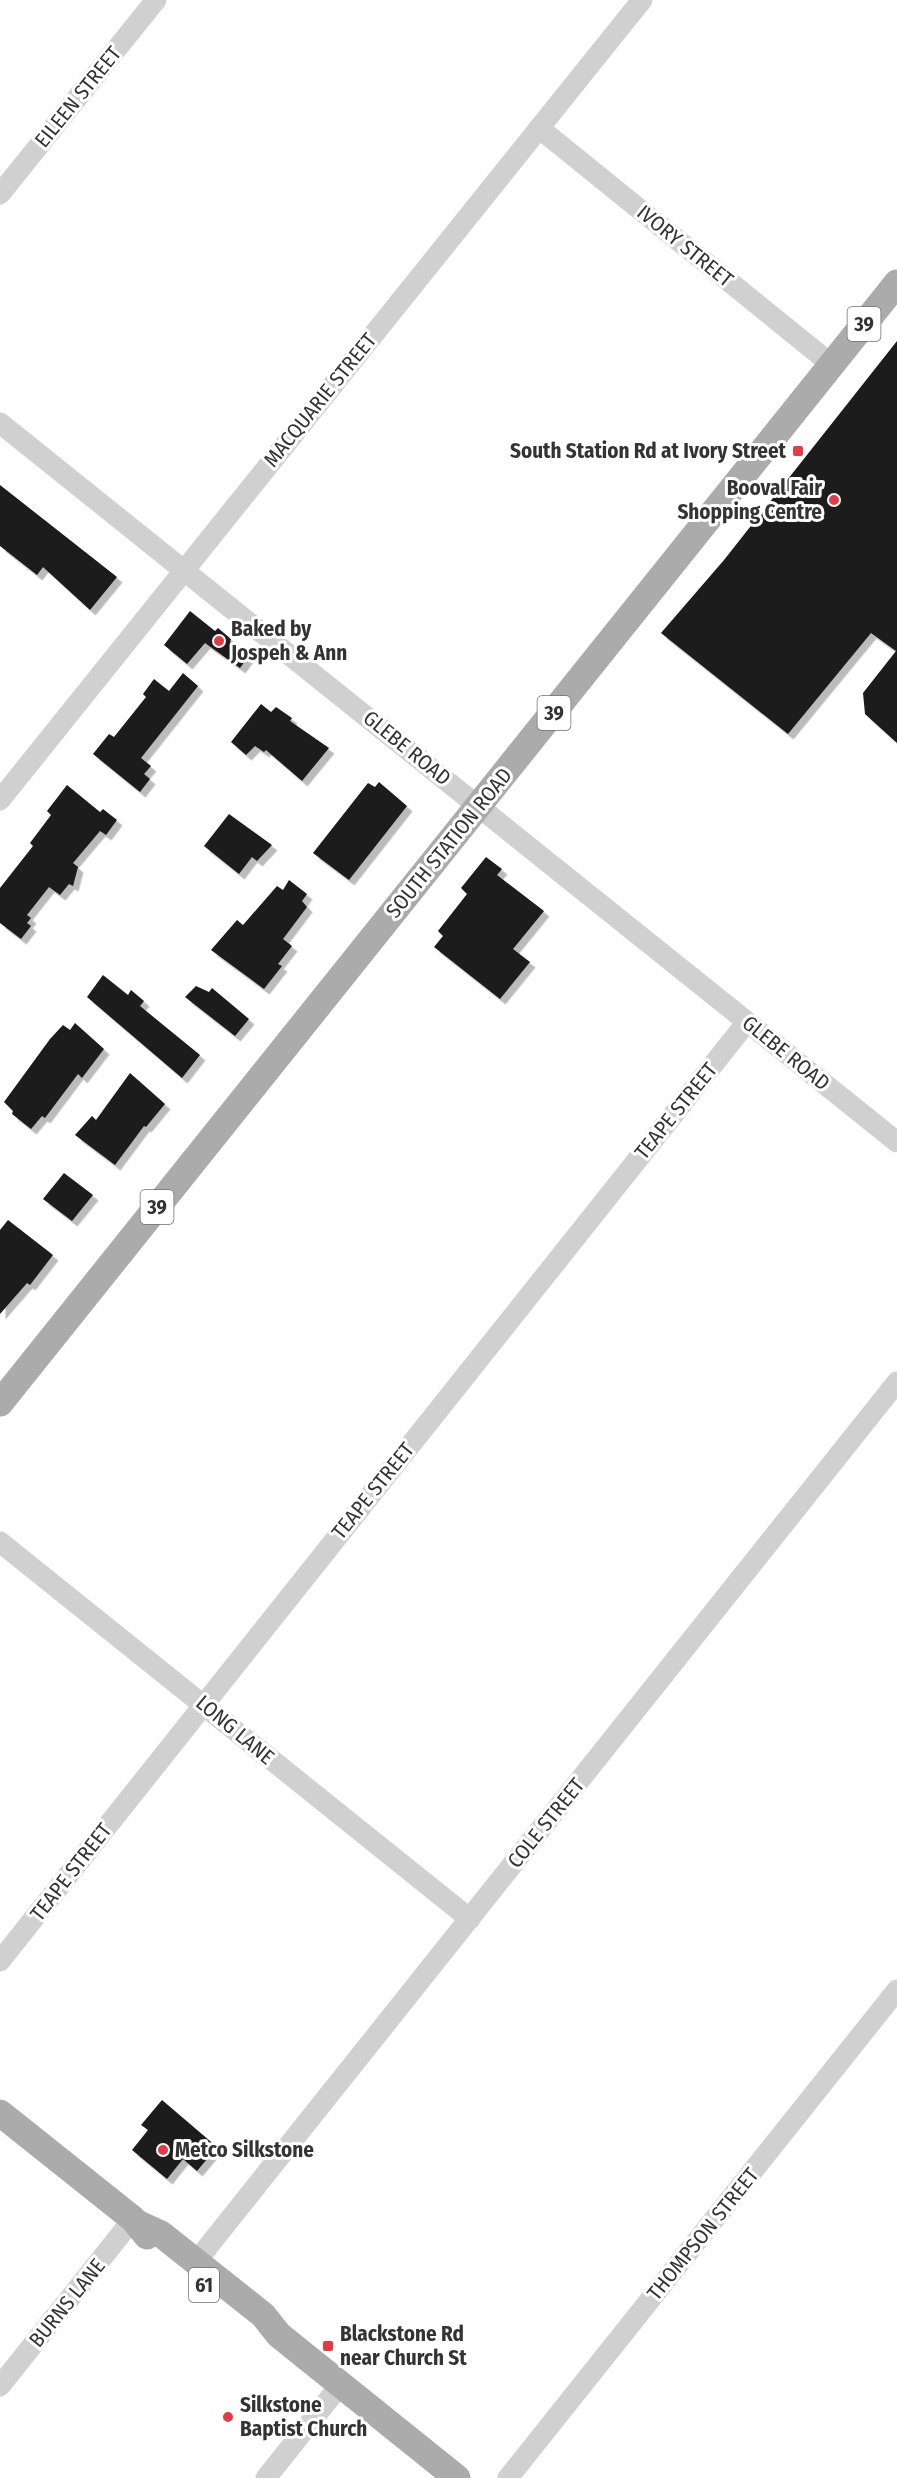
<svg xmlns="http://www.w3.org/2000/svg" width="897" height="2478" font-family="'Fira Sans Condensed',sans-serif">
  <style>
    .building { fill: #1a1a1a; filter: url(#shadow) }
    .lines { fill: none; stroke-linecap: round; stroke-linejoin: round }
    .minor { stroke: #d0d0d0; stroke-width: 21 }
    .major { stroke: #ababab; stroke-width: 27 }
    .poi-dot { fill: #e63946; stroke: #fff; stroke-width: 2 }
    .labels { text-anchor: middle; dominant-baseline: central; stroke-width: 6; stroke-linejoin: round; paint-order: stroke }
    .shield { fill: #fff; stroke: #707070; stroke-width: 1.5 }
    .shield-label { font-size: 20px; font-weight: bold; fill: #333 }
    .street-label { font-size: 21px; fill: #333; stroke: #fff }
    .poi-label { font-size: 21px; font-weight: bold; fill: #333; stroke: #fff; text-anchor: start }
  </style>
  <defs>
    <filter id="shadow"><feDropShadow dx="5.5" dy="5.5" stdDeviation="0" flood-color="#0004"/></filter>
  </defs>
  <rect width="100%" height="100%" fill="#fff"/>
  <!-- building -->
  <g class="building">
    <path d="M897 341V743L865 714 863 693 896 651 871 633 788 734 661 633 724 560Z"/>
    <path d="M0 485 117 577 90 610 43 567 37 575 0 546Z"/>
    <path d="M190 611 215 631 218 628 231 639 230 642 248 657 240 668 205 643 187 664 164 645Z"/>
    <path d="M183 673 198 686 141 758 151 766 144 774 150 779 140 792 93 754 109 734 114 737 146 697 143 694 154 679 169 691Z"/>
    <path d="M261 704 271 712 276 707 292 718 290 721 329 748 302 781 266 750 264 752 255 746 246 755 231 742Z"/>
    <path d="M379 782 407 806 349 880 313 853 368 783 375 787Z"/>
    <path d="M67 785 100 812 103 809 117 820 106 835 100 831 73 863 78 867 73 886 69 884 60 895 49 887 27 915 31 918 27 923 31 926 21 939 0 923V888L33 846 30 843 51 815 47 811Z"/>
    <path d="M229 814 272 845 257 861 252 857 239 874 204 846Z"/>
    <path d="M486 857 502 869 497 875 544 911 513 949 530 962 500 999 434 947 443 936 438 931 467 894 461 888Z"/>
    <path d="M289 880 307 894 302 901 307 907 283 939 292 946 278 964 282 966 264 989 211 950 237 920 243 925 277 886 283 890Z"/>
    <path d="M103 975 128 995 131 990 144 1001 140 1006 200 1055 182 1078 87 997Z"/>
    <path d="M196 986 209 992 212 988 249 1019 235 1036 185 997Z"/>
    <path d="M75 1023 104 1049 82 1078 78 1074 45 1118 42 1116 31 1129 12 1114 13 1111 4 1102 50 1039 63 1025 70 1030Z"/>
    <path d="M130 1073 165 1104 146 1127 144 1126 115 1165 75 1135 92 1116 96 1120Z"/>
    <path d="M64 1173 93 1195 72 1221 43 1199Z"/>
    <path d="M8 1220 53 1255 30 1285 27 1283 0 1314V1230Z"/>
    <path d="M162 2100 217 2147 197 2171 183 2159 167 2179 132 2150 148 2130 141 2125Z"/>
  </g>
  <g class="lines">
    <!-- minor -->
    <g class="minor">
      <path d="M539 128 831 364"/>
      <path d="M0 194 156 0"/>
      <path d="M0 423 897 1142"/>
      <path d="M0 800 642 0"/>
      <path d="M0 1542 470 1919"/>
      <path d="M0 1961 747 1022"/>
      <path d="M195 2263 897 1382"/>
      <path d="M0 2386 133 2219"/>
      <path d="M266 2478 341 2384"/>
      <path d="M508 2478 897 1990"/>
    </g>
    <!-- major -->
    <g class="major">
      <path d="M0 1403 897 283"/>
      <path d="M0 2113 133 2219 147 2236"/>
      <path d="M137 2223 161 2234 263 2315 279 2335 457 2478"/>
    </g>
  </g>
  <!-- markers -->
  <g class="poi-dot">
    <rect x="792" y="445" width="12" height="12" rx="3"/>
    <circle cx="834" cy="500" r="6"/>
    <circle cx="219" cy="641" r="6"/>
    <circle cx="163" cy="2150" r="6"/>
    <rect x="322" y="2340" width="12" height="12" rx="3"/>
    <circle cx="228" cy="2417" r="6"/>
  </g>
  <g class="labels">
    <!-- shield labels -->
    <g class="shield">
      <rect x="847.5" y="307" width="33" height="34" rx="4.5"/>
      <rect x="537.5" y="696" width="33" height="34" rx="4.5"/>
      <rect x="140.5" y="1190" width="33" height="34" rx="4.5"/>
      <rect x="189" y="2268" width="30" height="34" rx="4.5"/>
    </g>
    <g class="shield-label">
      <text x="864" y="324">39</text>
      <text x="554" y="713">39</text>
      <text x="157" y="1207">39</text>
      <text x="204" y="2285">61</text>
    </g>
    <!-- street labels -->
    <g class="street-label">
      <text transform="translate(78 97) rotate(-51)">EILEEN STREET</text>
      <text transform="translate(685 246) rotate(39)">IVORY STREET</text>
      <text transform="translate(320 400) rotate(-51)">MACQUARIE STREET</text>
      <text transform="translate(407 748) rotate(39)">GLEBE ROAD</text>
      <text transform="translate(449 843) rotate(-51)">SOUTH STATION ROAD</text>
      <text transform="translate(786 1053) rotate(39)">GLEBE ROAD</text>
      <text transform="translate(676 1111) rotate(-51)">TEAPE STREET</text>
      <text transform="translate(373 1491) rotate(-51)">TEAPE STREET</text>
      <text transform="translate(235 1730) rotate(40)">LONG LANE</text>
      <text transform="translate(546 1823) rotate(-51)">COLE STREET</text>
      <text transform="translate(71 1872) rotate(-52)">TEAPE STREET</text>
      <text transform="translate(703 2234) rotate(-51)">THOMPSON STREET</text>
      <text transform="translate(67 2303) rotate(-51)">BURNS LANE</text>
    </g>
    <!-- poi labels -->
    <g class="poi-label">
      <text x="786" y="451" text-anchor="end">South Station Rd at Ivory Street</text>
      <text x="822" y="488" text-anchor="end">Booval Fair<tspan x="822" dy="24">Shopping Centre</tspan></text>
      <text x="231" y="629">Baked by<tspan x="231" dy="24">Jospeh &amp; Ann</tspan></text>
      <text x="175" y="2150">Metco Silkstone</text>
      <text x="340" y="2334">Blackstone Rd<tspan x="340" dy="24">near Church St</tspan></text>
      <text x="240" y="2405">Silkstone<tspan x="240" dy="24">Baptist Church</tspan></text>
    </g>
  </g>
</svg>
